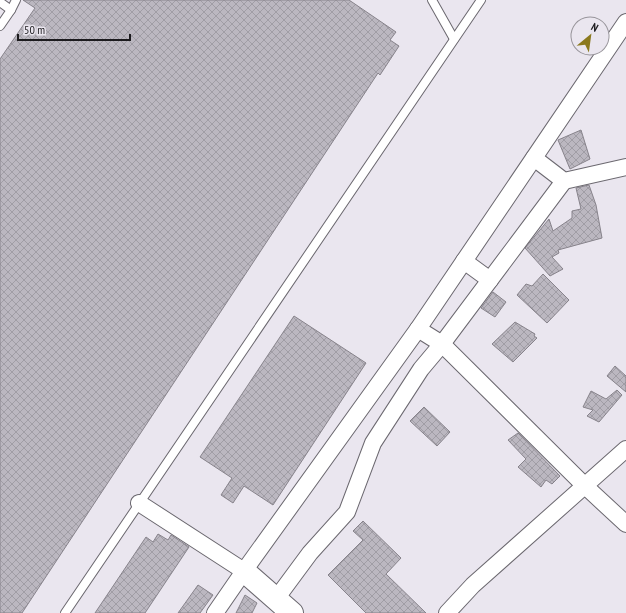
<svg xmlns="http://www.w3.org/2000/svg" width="626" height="613" font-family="'PT Sans Narrow',sans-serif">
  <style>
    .building { fill: url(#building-cross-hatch); stroke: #87838b }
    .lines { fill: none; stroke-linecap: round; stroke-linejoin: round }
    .lane-casing { stroke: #6b686f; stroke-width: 10 }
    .street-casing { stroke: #6b686f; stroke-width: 18 }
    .secondary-casing { stroke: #6b686f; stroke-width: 24 }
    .lane { stroke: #fff; stroke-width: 8 }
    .street { stroke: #fff; stroke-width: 16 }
    .secondary { stroke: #fff; stroke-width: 22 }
  </style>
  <defs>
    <pattern id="building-cross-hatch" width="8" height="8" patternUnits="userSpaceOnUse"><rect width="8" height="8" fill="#bbb7c0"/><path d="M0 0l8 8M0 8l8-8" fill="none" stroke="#a09da5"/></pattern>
  </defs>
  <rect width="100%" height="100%" fill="#eae6ef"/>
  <!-- building -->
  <g class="building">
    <path d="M23 0H349L396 32 390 40 399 46 380 75 378 73 22 613H0V59L35 8Z"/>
    <path d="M581 130 590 159 570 169 558 140Z"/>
    <path d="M589 185 596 205 602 238 558 250 559 253 552 257 563 269 550 276 525 248 549 219 553 231 572 218V211L581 209 576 188Z"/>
    <path d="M543 274 569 300 547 323 517 295 526 284 532 286Z"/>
    <path d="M493 292 506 302 495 317 481 308Z"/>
    <path d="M294 316 366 363 273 505 244 486 233 503 221 495 232 478 200 457Z"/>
    <path d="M515 322 535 334 534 336 537 338 513 362 492 344Z"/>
    <path d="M615 366 626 376V392L607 376Z"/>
    <path d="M617 390 622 395 599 422 587 416 593 410 583 407 591 391 606 399Z"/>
    <path d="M424 407 450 432 437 446 410 421Z"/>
    <path d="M518 433 560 476 552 484 546 480 541 487 518 467 526 459 508 440Z"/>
    <path d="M363 521 401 558 386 574 426 613H366L328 575 363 540 353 531Z"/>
    <path d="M158 534 168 540 171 535 189 547 145 613H95L146 537 153 542Z"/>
    <path d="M198 585 213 595 200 613H178Z"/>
    <path d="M245 595 257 603 252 613H236Z"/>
  </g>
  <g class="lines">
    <defs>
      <g id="lane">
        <path d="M432 0 454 39"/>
        <path d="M0 2 11 10 0 26"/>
        <path d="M11 10 16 0"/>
        <path d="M65 613 481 0"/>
      </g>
      <g id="street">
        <path d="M534 158 564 181 626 167"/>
        <path d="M464 261 490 280"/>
        <path d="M418 329 442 344 584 485 626 524"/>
        <path d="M139 503 244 571"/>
        <path d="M276 599 310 553 347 512 373 443 421 369 442 344 564 181"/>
        <path d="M215 613 244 571 418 329 626 22"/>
        <path d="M447 613 473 585 626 449"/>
      </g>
      <path id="secondary" d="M244 571 292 613"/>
    </defs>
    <!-- lane casing -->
    <use href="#lane" class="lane-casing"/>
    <!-- street casing -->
    <use href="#street" class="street-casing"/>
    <!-- secondary casing -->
    <use href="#secondary" class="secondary-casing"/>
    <!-- lane -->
    <use href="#lane" class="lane"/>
    <!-- street -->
    <use href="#street" class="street"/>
    <!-- secondary -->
    <use href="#secondary" class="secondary"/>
  </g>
  <!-- north arrow -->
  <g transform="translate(590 36) rotate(29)"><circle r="19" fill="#eae6ef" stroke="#98959b"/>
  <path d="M0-3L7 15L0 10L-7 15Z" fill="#8b791e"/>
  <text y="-6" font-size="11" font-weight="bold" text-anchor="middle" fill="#1c1b1e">N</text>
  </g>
  <!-- scale -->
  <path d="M18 34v6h112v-6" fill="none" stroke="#1c1b1e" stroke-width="2"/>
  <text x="24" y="34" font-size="12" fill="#1c1b1e" stroke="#eae6ef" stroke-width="3" paint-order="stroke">50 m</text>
</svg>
